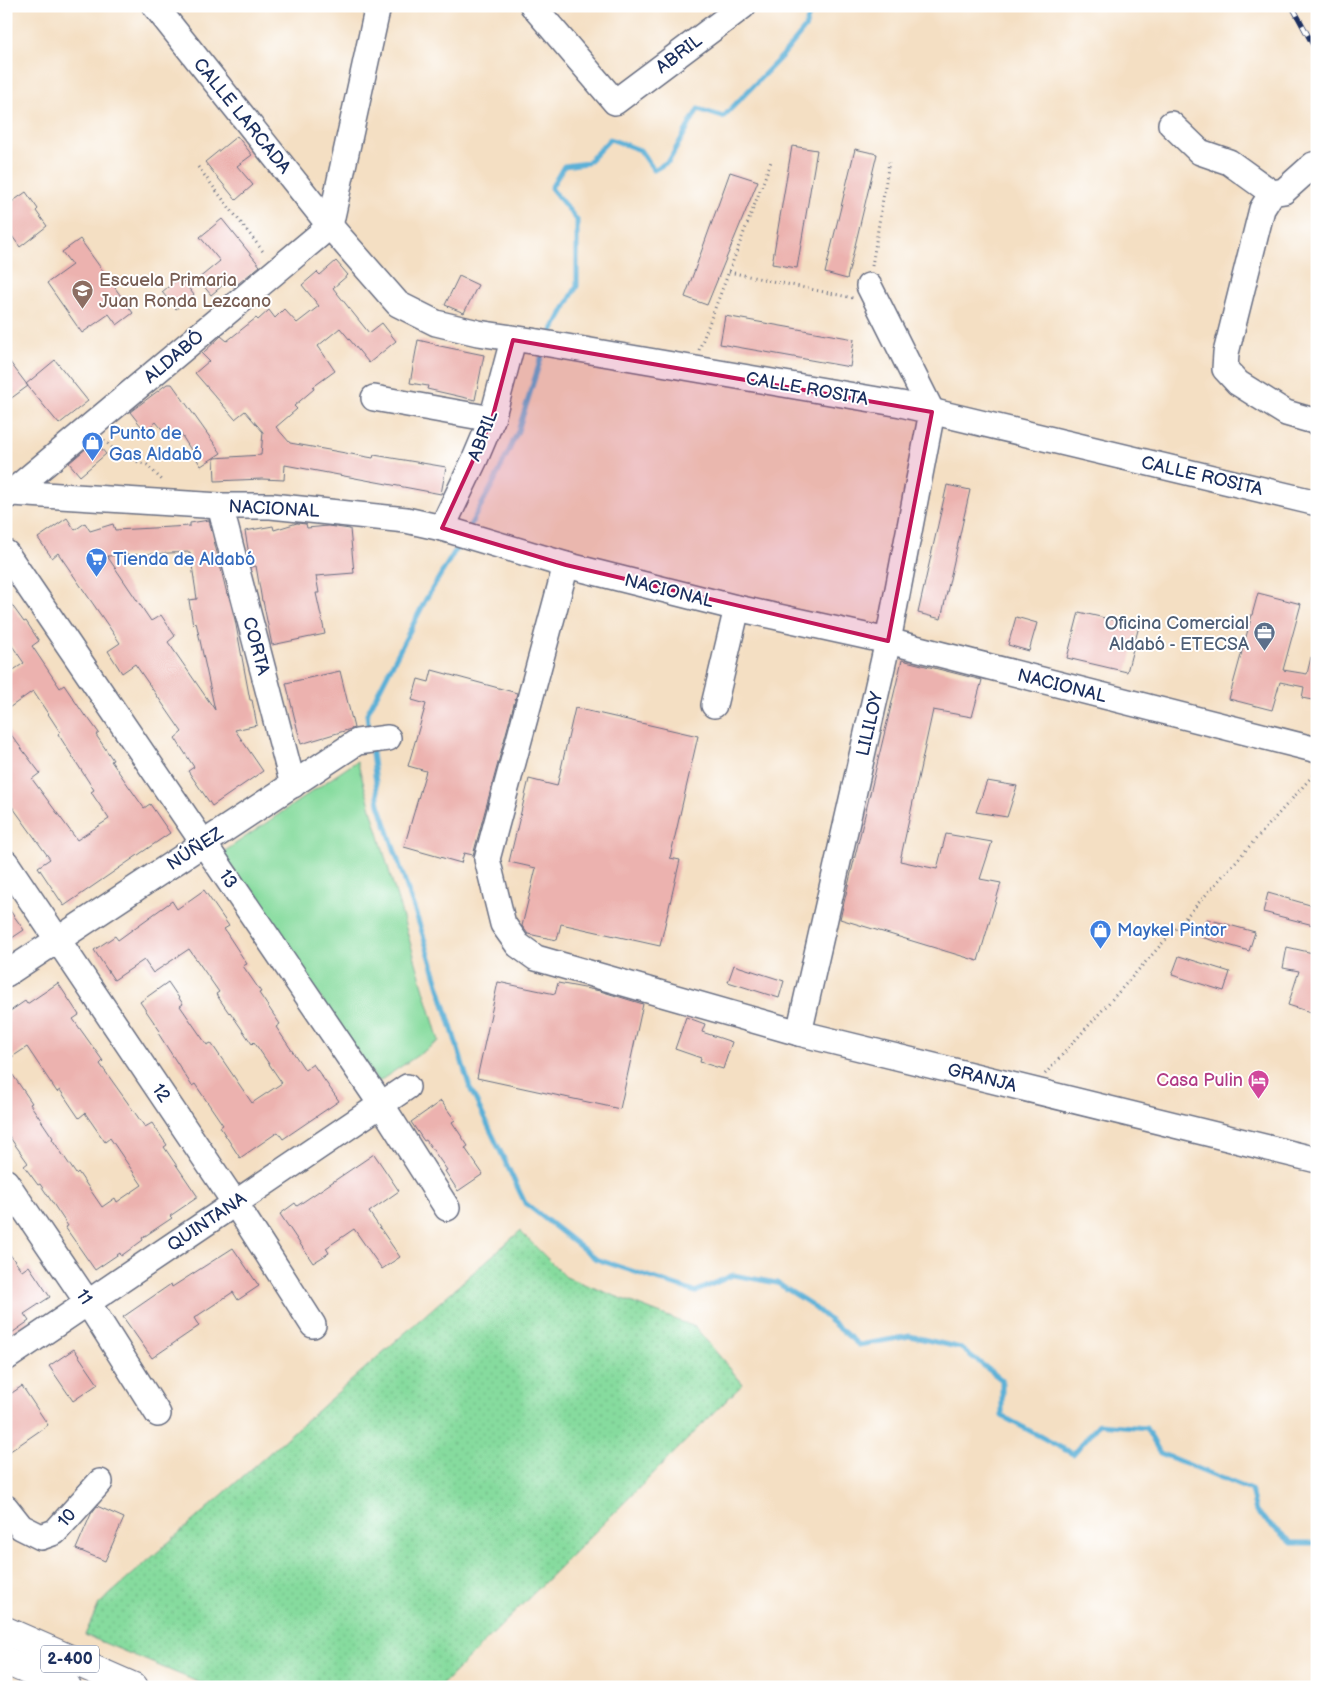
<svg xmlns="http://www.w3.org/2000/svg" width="1323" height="1693" font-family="'Balsamiq Sans',sans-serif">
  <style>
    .grass { fill: url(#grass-dots); stroke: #50857e }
    .green { fill: #86db9e; stroke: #50857e }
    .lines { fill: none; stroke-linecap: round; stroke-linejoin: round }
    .stream { stroke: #5bb0d7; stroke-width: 5 }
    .building { fill: #ecb2af; fill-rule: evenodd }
    .minor-casing { stroke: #676d81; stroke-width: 28 }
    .highway-casing { stroke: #676d81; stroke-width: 30 }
    .path { stroke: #676d81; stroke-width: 3; stroke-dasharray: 1 4; stroke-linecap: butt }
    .minor { stroke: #fff; stroke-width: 25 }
    .highway { stroke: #fff; stroke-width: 28 }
    .rail-casing { stroke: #1b2f5e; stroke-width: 5.5 }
    .rail { stroke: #fff; stroke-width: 4; stroke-dasharray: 11; stroke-linecap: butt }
    .marked { fill: #c2185b; fill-opacity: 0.2; stroke: #c2185b; stroke-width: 4; stroke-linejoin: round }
    .labels { text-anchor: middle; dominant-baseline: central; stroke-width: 4; stroke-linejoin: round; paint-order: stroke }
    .shield { fill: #fff; stroke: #5f6d8e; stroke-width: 1 }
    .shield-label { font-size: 16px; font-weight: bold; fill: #1b2f5e }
    .street-label { font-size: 18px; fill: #1b2f5e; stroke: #fff }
    .education-label { font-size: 18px; fill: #785e54; stroke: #fff; text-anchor: start }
    .shop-label { font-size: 18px; fill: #366cbe; stroke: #fff; text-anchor: start }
    .service-label { font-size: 18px; fill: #4e5e75; stroke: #fff; text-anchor: end }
    .hotel-label { font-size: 18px; fill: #b23c85; stroke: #fff; text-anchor: end }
  </style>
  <defs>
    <pattern id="grass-dots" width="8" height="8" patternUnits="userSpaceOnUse" patternTransform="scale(1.25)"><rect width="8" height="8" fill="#86db9e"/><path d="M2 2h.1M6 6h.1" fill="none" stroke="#73bc8a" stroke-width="1.8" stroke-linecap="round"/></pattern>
  </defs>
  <rect width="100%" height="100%" fill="#fff"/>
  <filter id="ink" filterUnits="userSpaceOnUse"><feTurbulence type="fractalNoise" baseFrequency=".02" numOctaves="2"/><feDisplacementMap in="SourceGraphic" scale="10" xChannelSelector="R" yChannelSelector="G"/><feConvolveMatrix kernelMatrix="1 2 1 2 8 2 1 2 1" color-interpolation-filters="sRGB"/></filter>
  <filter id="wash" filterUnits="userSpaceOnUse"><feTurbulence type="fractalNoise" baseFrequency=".0096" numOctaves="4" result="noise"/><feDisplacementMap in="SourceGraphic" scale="20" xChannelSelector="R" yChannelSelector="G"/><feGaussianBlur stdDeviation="1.12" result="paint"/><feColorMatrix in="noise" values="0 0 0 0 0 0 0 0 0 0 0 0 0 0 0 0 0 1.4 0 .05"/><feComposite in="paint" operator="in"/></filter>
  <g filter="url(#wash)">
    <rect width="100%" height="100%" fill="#f4dfc3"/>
    <!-- grass -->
    <path class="grass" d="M520 1231 566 1277 695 1327 743 1384 440 1687H210L85 1635 99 1604Z"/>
    <!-- green -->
    <path class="green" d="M357 761 439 1041 378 1082 222 853Z"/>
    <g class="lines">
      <!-- stream -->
      <g class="stream">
        <path d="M549 337 577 286V220L551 188 564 166 587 163 610 139 640 150 654 170 669 161 698 109 723 117 783 55 805 28 812 6"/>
        <path d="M468 529 495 480 518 431 544 349"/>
        <path d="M369 733 367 714 426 599 461 541"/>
        <path d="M371 746 379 804 423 935 470 1088 525 1203 596 1259 695 1292 733 1275 777 1283 809 1303 859 1345 910 1336 961 1348 1002 1380V1416L1073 1454 1099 1424 1146 1428 1160 1453 1251 1490 1256 1512 1292 1543H1317"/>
      </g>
    </g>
    <g id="blocks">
      <!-- building -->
      <g class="building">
        <path d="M237 136 252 155 237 166 253 185 236 200 205 162Z"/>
        <path d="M792 146 817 150 797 268 772 264Z"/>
        <path d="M855 149 877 154 847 279 825 273Z"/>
        <path d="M730 172 758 181 707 305 685 297Z"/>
        <path d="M26 192 38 209 36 211 47 226 20 247 12 236 6 241V206Z"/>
        <path d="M222 219 260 266 234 287 228 281 211 295 198 279 220 261 200 237Z"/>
        <path d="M80 239 133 313 117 325 109 314 82 333 47 283 72 265 62 252Z"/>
        <path d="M336 261 348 275 333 288 369 333 382 323 396 341 369 363 340 328 318 346 335 371 313 387 314 389 294 406 297 409 276 427 290 443 373 458 374 455 446 467 441 494 285 465 284 480 262 479 215 481 214 458 261 455 263 432 245 411 235 419 195 373 209 361 202 354 221 336 227 341 256 318 258 320 269 310 275 318 284 309 297 323 319 306 302 285 317 272 320 275Z"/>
        <path d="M459 276 478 285 464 313 445 305Z"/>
        <path d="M180 277 194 295 176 309 162 292Z"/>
        <path d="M725 316 854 339 850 367 720 344Z"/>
        <path d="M418 340 435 344V345L484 355 475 400 427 389 428 386 410 383Z"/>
        <path d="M6 357 28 386 6 402Z"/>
        <path d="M55 360 88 401 59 424 26 384Z"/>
        <path d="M167 384H172L221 453 201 466 179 431 170 439 156 422 145 431 130 412Z"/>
        <path d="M95 441 106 454 80 476 69 463Z"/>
        <path d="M947 485 970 490 941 619 918 613Z"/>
        <path d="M67 518 75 530 85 523 90 531 113 524 115 530 190 526V523L209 520 227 594 228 593 235 620 250 700H252L257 725 235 730 263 771 212 806 188 771 194 767 175 738 182 732 135 664 122 673 108 651 120 643 58 553 52 558 38 538ZM190 552 197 599 189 600 193 625 196 622 215 710 168 642 175 636 161 615 151 621 107 556Z"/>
        <path d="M297 523 306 524 307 528 328 526 350 529 354 573 316 576 319 593H316L325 634 272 645 263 601H262L256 566 251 567 245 531 273 526 274 530Z"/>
        <path d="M1258 593 1301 604 1283 670 1307 674 1311 657H1317V701L1302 698 1304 687 1280 682 1272 710 1229 699Z"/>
        <path d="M6 597 24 622 26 621 39 641 32 646 60 688 64 685 85 716 86 715 99 733 96 735 113 760 111 761 144 808 150 804 170 833 64 906 38 867 50 859 6 798V728L40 773 32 779 77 840 109 819 91 792 94 790 58 734 60 732 33 691 6 710V675L24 663 6 637Z"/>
        <path d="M1079 612 1139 626 1127 672 1067 658Z"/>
        <path d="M1016 617 1037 623 1029 651 1008 645Z"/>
        <path d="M902 660 982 680 972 717 933 710 900 861 937 869 946 834 992 842 980 879 1001 883 978 961 840 919Z"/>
        <path d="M432 670 517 693 473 855 464 853 461 863 404 847 426 771 408 766 426 704 412 700 418 679 429 682Z"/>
        <path d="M340 671 354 728 301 744 286 683Z"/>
        <path d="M575 708 698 736 670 858 680 860 660 946 561 924 557 940 528 934 522 926 536 868 509 862 529 779 557 786Z"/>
        <path d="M987 781 1017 786 1007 817 976 812Z"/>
        <path d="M204 890 229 926 224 929 247 964 243 966 261 992 259 993 280 1024 276 1027 305 1070 313 1064 339 1101 283 1139 278 1132 240 1158 220 1127 223 1125 195 1084 192 1086 158 1033 160 1031 140 1002 168 982 183 1004 180 1006 207 1045 211 1043 252 1103 282 1083 254 1042 252 1044 230 1012 229 1013 216 994 219 992 189 949 153 973 144 960 114 980 94 950 115 936 118 940 172 901 177 909Z"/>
        <path d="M1268 893 1317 907V926L1263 912Z"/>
        <path d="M6 905 24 930 6 942Z"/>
        <path d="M1207 919 1255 932 1249 951 1201 937Z"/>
        <path d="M1287 947 1317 954V1014L1288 1005 1299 971 1283 968Z"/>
        <path d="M1179 956 1230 972 1224 991 1172 975Z"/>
        <path d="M734 965 784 981 779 998 728 982Z"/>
        <path d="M498 982 555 994 558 983 600 991 643 1004 620 1109 477 1078Z"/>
        <path d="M58 983 79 1015 73 1019 103 1061 100 1064 145 1127 152 1123 167 1145 164 1147 198 1197 170 1216 172 1218 142 1238 143 1240 121 1256 120 1253 95 1270 65 1227 68 1226 40 1184 38 1185 24 1166 28 1163 6 1132V1065L32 1103 30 1104 53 1138 52 1139 76 1174 78 1172 102 1207 115 1198 117 1202 142 1185 110 1138 105 1142 85 1113 79 1118 60 1090 57 1092 27 1047 6 1061V1014L25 1001 27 1004Z"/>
        <path d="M686 1017 705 1024 702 1032 732 1042 723 1069 700 1062 701 1058 675 1049Z"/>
        <path d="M441 1101 455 1120 452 1122 468 1146 465 1148 483 1174 458 1191 445 1171 447 1170 426 1140 424 1141 411 1122Z"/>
        <path d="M374 1154 399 1191 369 1212 400 1257 382 1269 354 1229 326 1248 329 1253 313 1263 280 1214 295 1203 297 1206Z"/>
        <path d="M233 1248 259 1286 238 1300 233 1292 194 1318 199 1326 152 1358 123 1317 171 1284 172 1287Z"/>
        <path d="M6 1249 22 1271 29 1266 50 1297 24 1314 29 1321 6 1337Z"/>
        <path d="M74 1349 98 1384 73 1401 49 1366Z"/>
        <path d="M22 1386 48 1425 6 1454V1397Z"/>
        <path d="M97 1506 124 1518 105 1561 76 1549 91 1514Z"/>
      </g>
    </g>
  </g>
  <g filter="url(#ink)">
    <use href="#blocks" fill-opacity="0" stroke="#676d81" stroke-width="1"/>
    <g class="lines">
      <defs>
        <g id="minor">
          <path d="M155 6 330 226 398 304 436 323 478 333 532 341 901 404 1317 503"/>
          <path d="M533 6 615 102 743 6"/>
          <path d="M1171 124 1200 152 1229 162 1272 193"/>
          <path d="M1317 164 1313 165 1284 191 1272 193 1262 209 1226 353 1225 369 1238 383 1286 413 1317 422"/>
          <path d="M374 398 492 419"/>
          <path d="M12 493 220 506H271L406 520 442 528 566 565 737 608 888 641 1317 750"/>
          <path d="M6 497 330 226 378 6"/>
          <path d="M220 506 293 785"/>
          <path d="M442 528 475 459 492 419 513 340"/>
          <path d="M6 553 381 1104 447 1208"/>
          <path d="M566 565 487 859 503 924 518 945 536 958 799 1033 1317 1160"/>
          <path d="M714 705 737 608"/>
          <path d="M6 863 235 1203 313 1325"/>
          <path d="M6 974 357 742 388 738"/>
          <path d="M799 1033 888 641 932 412 869 286"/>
          <path d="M6 1182 88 1303 158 1414"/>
          <path d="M6 1358 407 1087"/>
          <path d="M6 1508 21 1527 41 1537 55 1532 100 1482"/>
        </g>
        <g id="highway">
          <path d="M6 1631 134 1687"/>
          <path d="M6 1661 67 1687"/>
        </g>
      </defs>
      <!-- minor casing -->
      <use href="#minor" class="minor-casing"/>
      <!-- highway casing -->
      <use href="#highway" class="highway-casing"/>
      <!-- path -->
      <g class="path">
        <path d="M198 167 265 254"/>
        <path d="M872 266 889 162"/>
        <path d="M729 272 853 298"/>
        <path d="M699 350 772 159"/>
        <path d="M104 440 112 448 127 458 147 465 163 481"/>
        <path d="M1045 1074 1317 771"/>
      </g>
      <!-- minor -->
      <use href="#minor" class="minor"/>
      <!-- highway -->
      <use href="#highway" class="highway"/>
      <defs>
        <path id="rail" d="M1292 6 1317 52"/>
      </defs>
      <!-- rail casing -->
      <use href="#rail" class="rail-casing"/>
      <!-- rail -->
      <use href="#rail" class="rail"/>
    </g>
  </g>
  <!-- marked area -->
  <path class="marked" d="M513 340 932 412 888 641 566 565 442 528 492 419Z"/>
  <!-- icons -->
  <defs>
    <symbol id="school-pin" viewBox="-11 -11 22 30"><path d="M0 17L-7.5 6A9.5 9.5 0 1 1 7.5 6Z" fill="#8d6e63" stroke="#fff"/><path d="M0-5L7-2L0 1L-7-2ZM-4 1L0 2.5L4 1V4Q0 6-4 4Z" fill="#fff"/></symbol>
    <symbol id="shop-pin" viewBox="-11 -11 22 30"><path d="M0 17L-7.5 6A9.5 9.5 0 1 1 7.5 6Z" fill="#3f7fe0" stroke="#fff"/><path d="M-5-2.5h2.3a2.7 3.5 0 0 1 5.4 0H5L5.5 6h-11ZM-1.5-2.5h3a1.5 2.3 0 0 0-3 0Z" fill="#fff"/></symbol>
    <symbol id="supermarket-pin" viewBox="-11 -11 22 30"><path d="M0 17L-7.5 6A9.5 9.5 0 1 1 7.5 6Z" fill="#3f7fe0" stroke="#fff"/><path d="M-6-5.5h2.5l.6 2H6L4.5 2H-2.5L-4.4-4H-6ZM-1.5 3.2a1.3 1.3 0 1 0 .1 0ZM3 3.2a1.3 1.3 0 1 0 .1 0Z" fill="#fff"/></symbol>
    <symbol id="office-pin" viewBox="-11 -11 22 30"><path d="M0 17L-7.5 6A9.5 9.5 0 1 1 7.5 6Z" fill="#5c6f8a" stroke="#fff"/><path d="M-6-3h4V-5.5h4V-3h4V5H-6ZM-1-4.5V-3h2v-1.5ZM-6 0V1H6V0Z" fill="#fff"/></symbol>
    <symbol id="hotel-pin" viewBox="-11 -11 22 30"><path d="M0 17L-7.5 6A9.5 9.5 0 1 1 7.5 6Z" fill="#d1479c" stroke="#fff"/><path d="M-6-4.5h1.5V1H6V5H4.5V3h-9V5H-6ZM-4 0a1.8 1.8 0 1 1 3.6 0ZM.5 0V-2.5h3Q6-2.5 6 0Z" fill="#fff"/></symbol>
  </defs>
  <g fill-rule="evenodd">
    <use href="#school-pin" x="70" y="278" width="25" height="34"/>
    <use href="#shop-pin" x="80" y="430" width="25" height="34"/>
    <use href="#supermarket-pin" x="84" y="546" width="25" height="34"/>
    <use href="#office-pin" x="1252" y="620" width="25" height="34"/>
    <use href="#shop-pin" x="1088" y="918" width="25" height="34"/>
    <use href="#hotel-pin" x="1246" y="1068" width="25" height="34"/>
  </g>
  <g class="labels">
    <!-- shield labels -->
    <rect class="shield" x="41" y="1645.5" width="58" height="27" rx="4"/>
    <g class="shield-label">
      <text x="70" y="1659">2-400</text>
    </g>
    <!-- street labels -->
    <g class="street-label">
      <text transform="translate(679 54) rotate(-37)">ABRIL</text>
      <text transform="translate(242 116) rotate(51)">CALLE LARCADA</text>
      <text transform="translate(174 357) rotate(-40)">ALDABÓ</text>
      <text transform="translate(807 389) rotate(10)">CALLE ROSITA</text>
      <text transform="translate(483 436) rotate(-69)">ABRIL</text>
      <text transform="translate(1202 476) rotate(13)">CALLE ROSITA</text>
      <text transform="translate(274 509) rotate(3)">NACIONAL</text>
      <text transform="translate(669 591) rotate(14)">NACIONAL</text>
      <text transform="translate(256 646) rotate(75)">CORTA</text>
      <text transform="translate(1062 686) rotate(14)">NACIONAL</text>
      <text transform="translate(870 724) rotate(-77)">LILILOY</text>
      <text transform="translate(195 849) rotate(-33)">NÚÑEZ</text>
      <text transform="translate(228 879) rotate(56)">13</text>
      <text transform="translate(982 1078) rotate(14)">GRANJA</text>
      <text transform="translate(161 1093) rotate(56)">12</text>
      <text transform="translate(207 1222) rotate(-34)">QUINTANA</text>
      <text transform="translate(84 1297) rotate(57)">11</text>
      <text transform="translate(67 1518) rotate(-48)">10</text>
    </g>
    <!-- education labels -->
    <g class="education-label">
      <text x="99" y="280">Escuela Primaria<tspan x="99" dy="21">Juan Ronda Lezcano</tspan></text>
    </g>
    <!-- shop labels -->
    <g class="shop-label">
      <text x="109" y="433">Punto de<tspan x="109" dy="21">Gas Aldabó</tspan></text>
      <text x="113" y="559">Tienda de Aldabó</text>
      <text x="1117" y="930">Maykel Pintor</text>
    </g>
    <!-- service labels -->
    <g class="service-label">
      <text x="1249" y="623">Oficina Comercial<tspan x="1249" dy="21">Aldabó - ETECSA</tspan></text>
    </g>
    <!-- hotel labels -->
    <g class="hotel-label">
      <text x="1243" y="1080">Casa Pulin</text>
    </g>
  </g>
  <!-- margin -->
  <rect width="1323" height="1693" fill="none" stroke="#fff" stroke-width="25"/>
</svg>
